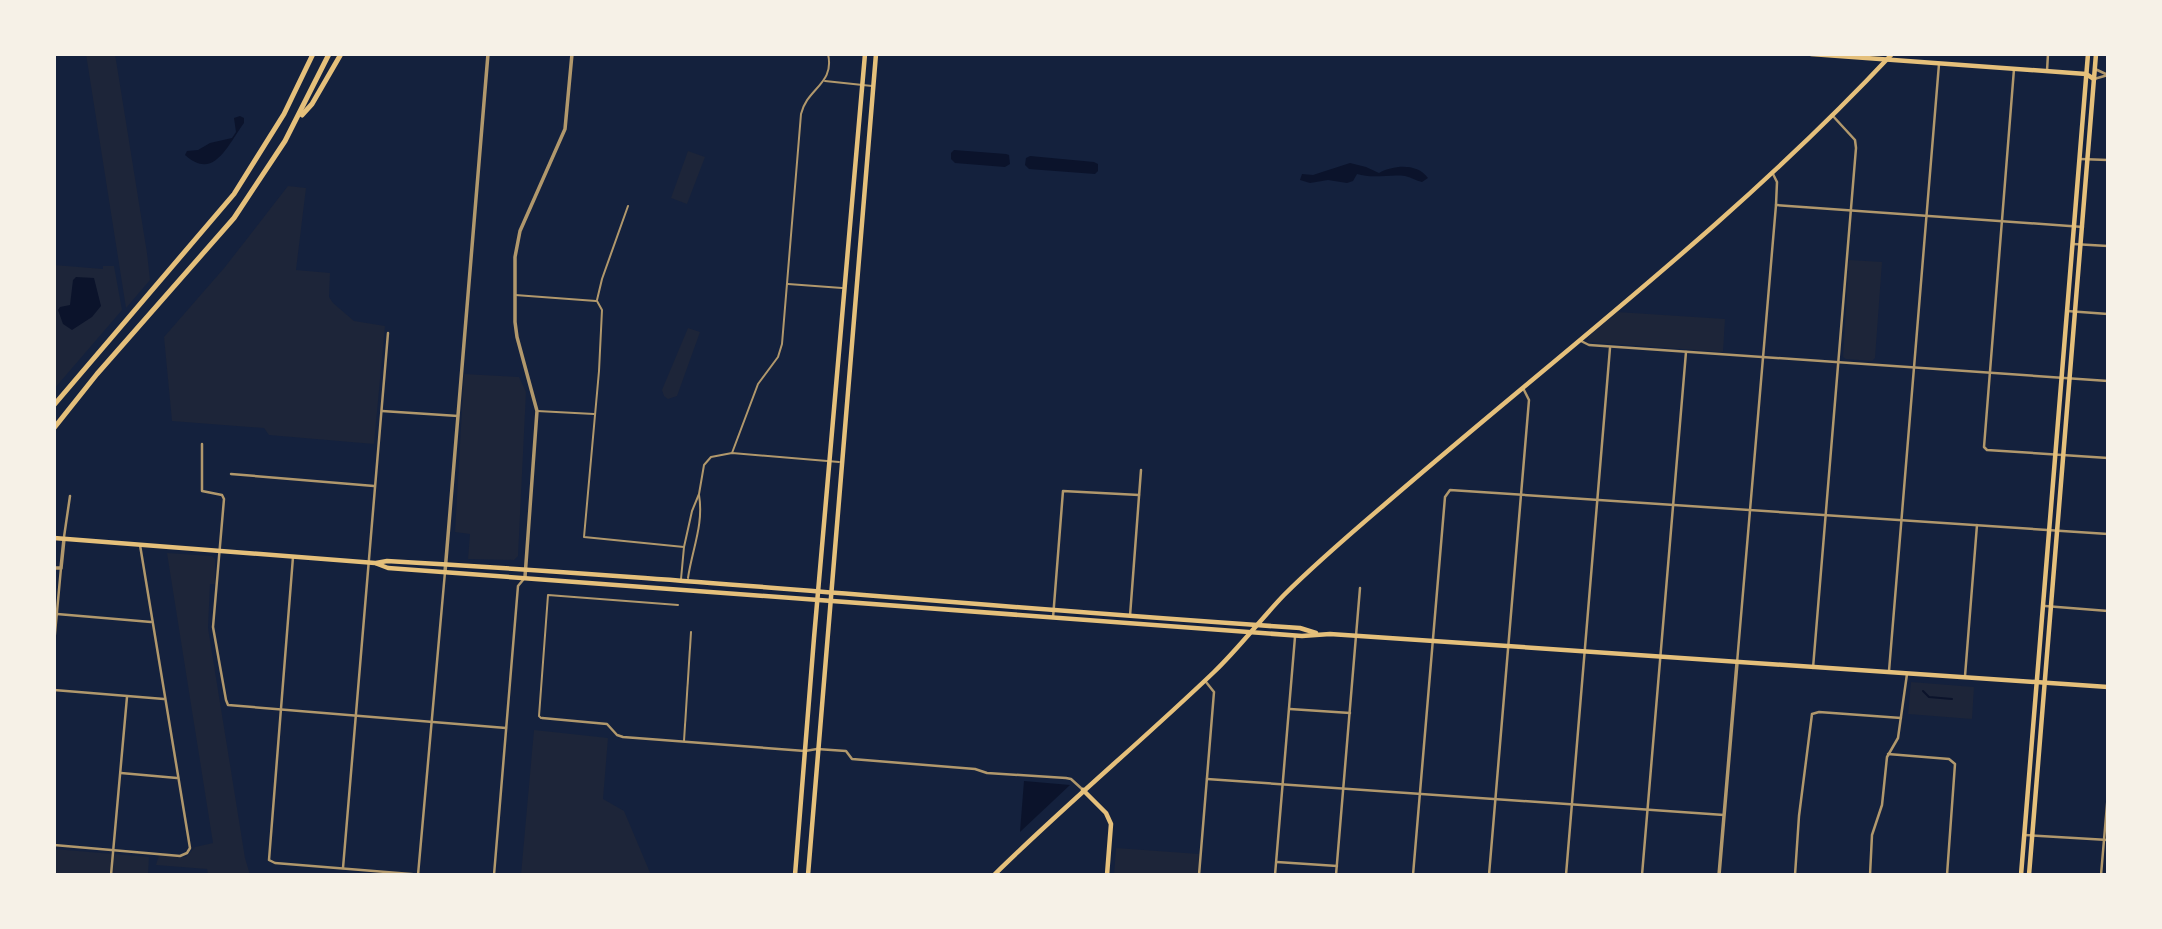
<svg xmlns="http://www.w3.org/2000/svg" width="2162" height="929" font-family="'Noto Serif',serif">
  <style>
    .green { fill: #1d2539 }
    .water { fill: #0b132b }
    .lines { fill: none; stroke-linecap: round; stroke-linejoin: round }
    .stream { stroke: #0b132b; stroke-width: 2 }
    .service { stroke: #b1986c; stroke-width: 2 }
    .minor { stroke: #b1986c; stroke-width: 2.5 }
    .tertiary { stroke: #b1986c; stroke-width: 3.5 }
    .secondary { stroke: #e5c07b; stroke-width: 4.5 }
    .primary { stroke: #e5c07b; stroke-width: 4.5 }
    .motorway { stroke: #e5c07b; stroke-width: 5 }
  </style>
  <rect width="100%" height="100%" fill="#14213d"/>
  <!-- green -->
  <g class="green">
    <path d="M86 54H115L147 253 150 280 126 308Z"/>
    <path d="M688 151 705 157 687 204 671 198Z"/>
    <path d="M288 186 306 188 296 270 330 273 329 297 333 303 354 321 385 326 374 444 269 435 264 428 172 421 164 337 225 267Z"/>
    <path d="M1849 260 1882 262 1875 358 1872 361 1846 359 1843 357Z"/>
    <path d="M54 265 103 269V266H114L122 310 54 389Z"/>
    <path d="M1617 312 1725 319 1723 352 1587 342 1589 336Z"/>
    <path d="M688 328 700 332 677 396 668 399 664 396 662 390Z"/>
    <path d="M464 374 519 377 526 392 518 556 514 560 468 559 470 534 455 532Z"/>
    <path d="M167 553 212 556 215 559V584H210L208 628 245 858 250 875H208L207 869 156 865 159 855 186 857 195 847 213 843Z"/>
    <path d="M1911 682 1974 687 1972 719 1908 714Z"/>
    <path d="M534 730 608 738 603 799 624 811 651 875H521Z"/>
    <path d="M1116 848 1199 854 1198 875H1114Z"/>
    <path d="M54 849 149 857 148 875H54Z"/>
  </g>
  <!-- water -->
  <g class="water">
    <path d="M240 116 244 118V123C227 146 214 181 185 155L187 151 198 150 210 143 232 138 236 132 234 118Z"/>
    <path d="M954 150 1006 154 1009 155 1010 164 1005 167 955 163 951 159V153Z"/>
    <path d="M1030 156 1094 162 1098 164V171L1095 174 1029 169 1025 165 1026 158Z"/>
    <path d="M1350 163 1366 167 1379 173C1394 165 1417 163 1428 178L1422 182C1416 181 1411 177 1405 176 1389 174 1373 179 1357 174L1353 181 1347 183 1328 180 1310 183 1300 180 1302 174 1313 175Z"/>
    <path d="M76 277 94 278 101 306 92 317 72 330 63 324 58 310 60 307 70 305 73 280Z"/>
    <path d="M1024 781 1070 785 1020 832Z"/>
  </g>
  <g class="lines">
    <!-- stream -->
    <path class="stream" d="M1923 691 1929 697 1952 699"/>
    <!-- service -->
    <g class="service">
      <path d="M825 81 872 86"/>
      <path d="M788 284 842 288"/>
      <path d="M515 295 596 301"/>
      <path d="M597 300 602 279 628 206"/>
      <path d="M597 301 602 310 599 371 584 537 684 547"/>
      <path d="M537 411 594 414"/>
      <path d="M732 453 758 384 778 357 782 344 801 114C807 88 835 84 828 54"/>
      <path d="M688 578C692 550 704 524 699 495"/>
      <path d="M681 579 684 547 692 511 699 494 704 465 711 457 732 453 839 462"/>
      <path d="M541 718 539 716 548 595 678 605"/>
      <path d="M684 741 691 632"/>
    </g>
    <!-- minor -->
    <g class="minor">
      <path d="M2014 69 1984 447 1987 450 2108 458"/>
      <path d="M2095 69 2108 75"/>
      <path d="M2047 71 2048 54"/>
      <path d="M2094 79 2108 75"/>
      <path d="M2080 159 2108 160"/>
      <path d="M1776 205 2083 227"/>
      <path d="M2073 244 2108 246"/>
      <path d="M2067 311 2108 314"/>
      <path d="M1581 341 1589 345 2108 381"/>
      <path d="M382 411 458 416"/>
      <path d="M202 444V491L222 495 224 499 213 627 226 700 228 705 506 728"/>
      <path d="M231 474 374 486"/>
      <path d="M64 537 70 496"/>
      <path d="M293 557 269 860 275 863 423 875"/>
      <path d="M2045 606 2108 611"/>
      <path d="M57 614 151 622"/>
      <path d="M1130 616 1141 470"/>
      <path d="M1053 618 1063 491 1139 495"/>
      <path d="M54 644 61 568"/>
      <path d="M1737 663 1776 205 1777 182 1772 172"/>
      <path d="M1813 668 1856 148 1855 140 1832 115"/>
      <path d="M1889 671 1939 64"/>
      <path d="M1965 676 1977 525"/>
      <path d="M54 690 164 699"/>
      <path d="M1290 709 1350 713"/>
      <path d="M542 718 607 724 617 735 623 737 805 751 817 749 846 751 852 759 975 769 987 773 1066 778 1071 779 1082 789"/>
      <path d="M1888 754 1949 759 1955 764 1947 875"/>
      <path d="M121 773 177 778"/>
      <path d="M1207 779 1724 815"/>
      <path d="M2024 835 2108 840"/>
      <path d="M54 845 180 856 187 853 190 848 140 545"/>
      <path d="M1277 862 1337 866"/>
      <path d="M343 868 388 333"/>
      <path d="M111 875 127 697"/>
      <path d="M418 875 445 572"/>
      <path d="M494 875 518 586 523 580"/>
      <path d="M1199 875 1214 692 1206 682"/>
      <path d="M1275 875 1295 637"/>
      <path d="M1336 875 1360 588"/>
      <path d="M1413 875 1445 497 1450 490 2108 534"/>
      <path d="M1489 875 1529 400 1523 388"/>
      <path d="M1566 875 1610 348"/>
      <path d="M1642 875 1686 352"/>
      <path d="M1795 875 1799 816 1812 714 1819 712 1901 718"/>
      <path d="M1870 875 1872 835 1882 805 1887 757 1898 738 1907 674"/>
      <path d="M2101 875 2108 793"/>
    </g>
    <!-- tertiary -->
    <g class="tertiary">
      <path d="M54 568H61L64 539"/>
      <path d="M445 572 488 54"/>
      <path d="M525 577 537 411 517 337 515 322V257L520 231 565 129 572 54"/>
      <path d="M1719 875 1737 663"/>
    </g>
    <!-- secondary -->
    <g class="secondary">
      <path d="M1811 54 2086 74 2094 79"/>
      <path d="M54 538 375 563 388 568 1302 636 1330 634 2108 687"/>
      <path d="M376 563 387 561C692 578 995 608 1300 628L1316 633"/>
      <path d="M1083 790 1106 813 1111 824 1107 875"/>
      <path d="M994 875C1065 805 1142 741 1214 672 1239 648 1260 620 1284 595 1316 563 1350 534 1384 505 1555 357 1737 220 1892 54"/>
      <path d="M2021 875 2088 54"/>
      <path d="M2029 875 2096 54"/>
    </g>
    <!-- primary -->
    <g class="primary">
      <path d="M795 875 814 638 865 54"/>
      <path d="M808 875 876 54"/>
    </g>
    <!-- motorway -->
    <g class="motorway">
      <path d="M302 115 312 104 341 54"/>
      <path d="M54 405 234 194 284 114 313 54"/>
      <path d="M54 428 97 374 234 218 285 141 329 54"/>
    </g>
  </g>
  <!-- border -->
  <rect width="2162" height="929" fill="none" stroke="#f6f1e7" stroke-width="112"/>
</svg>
